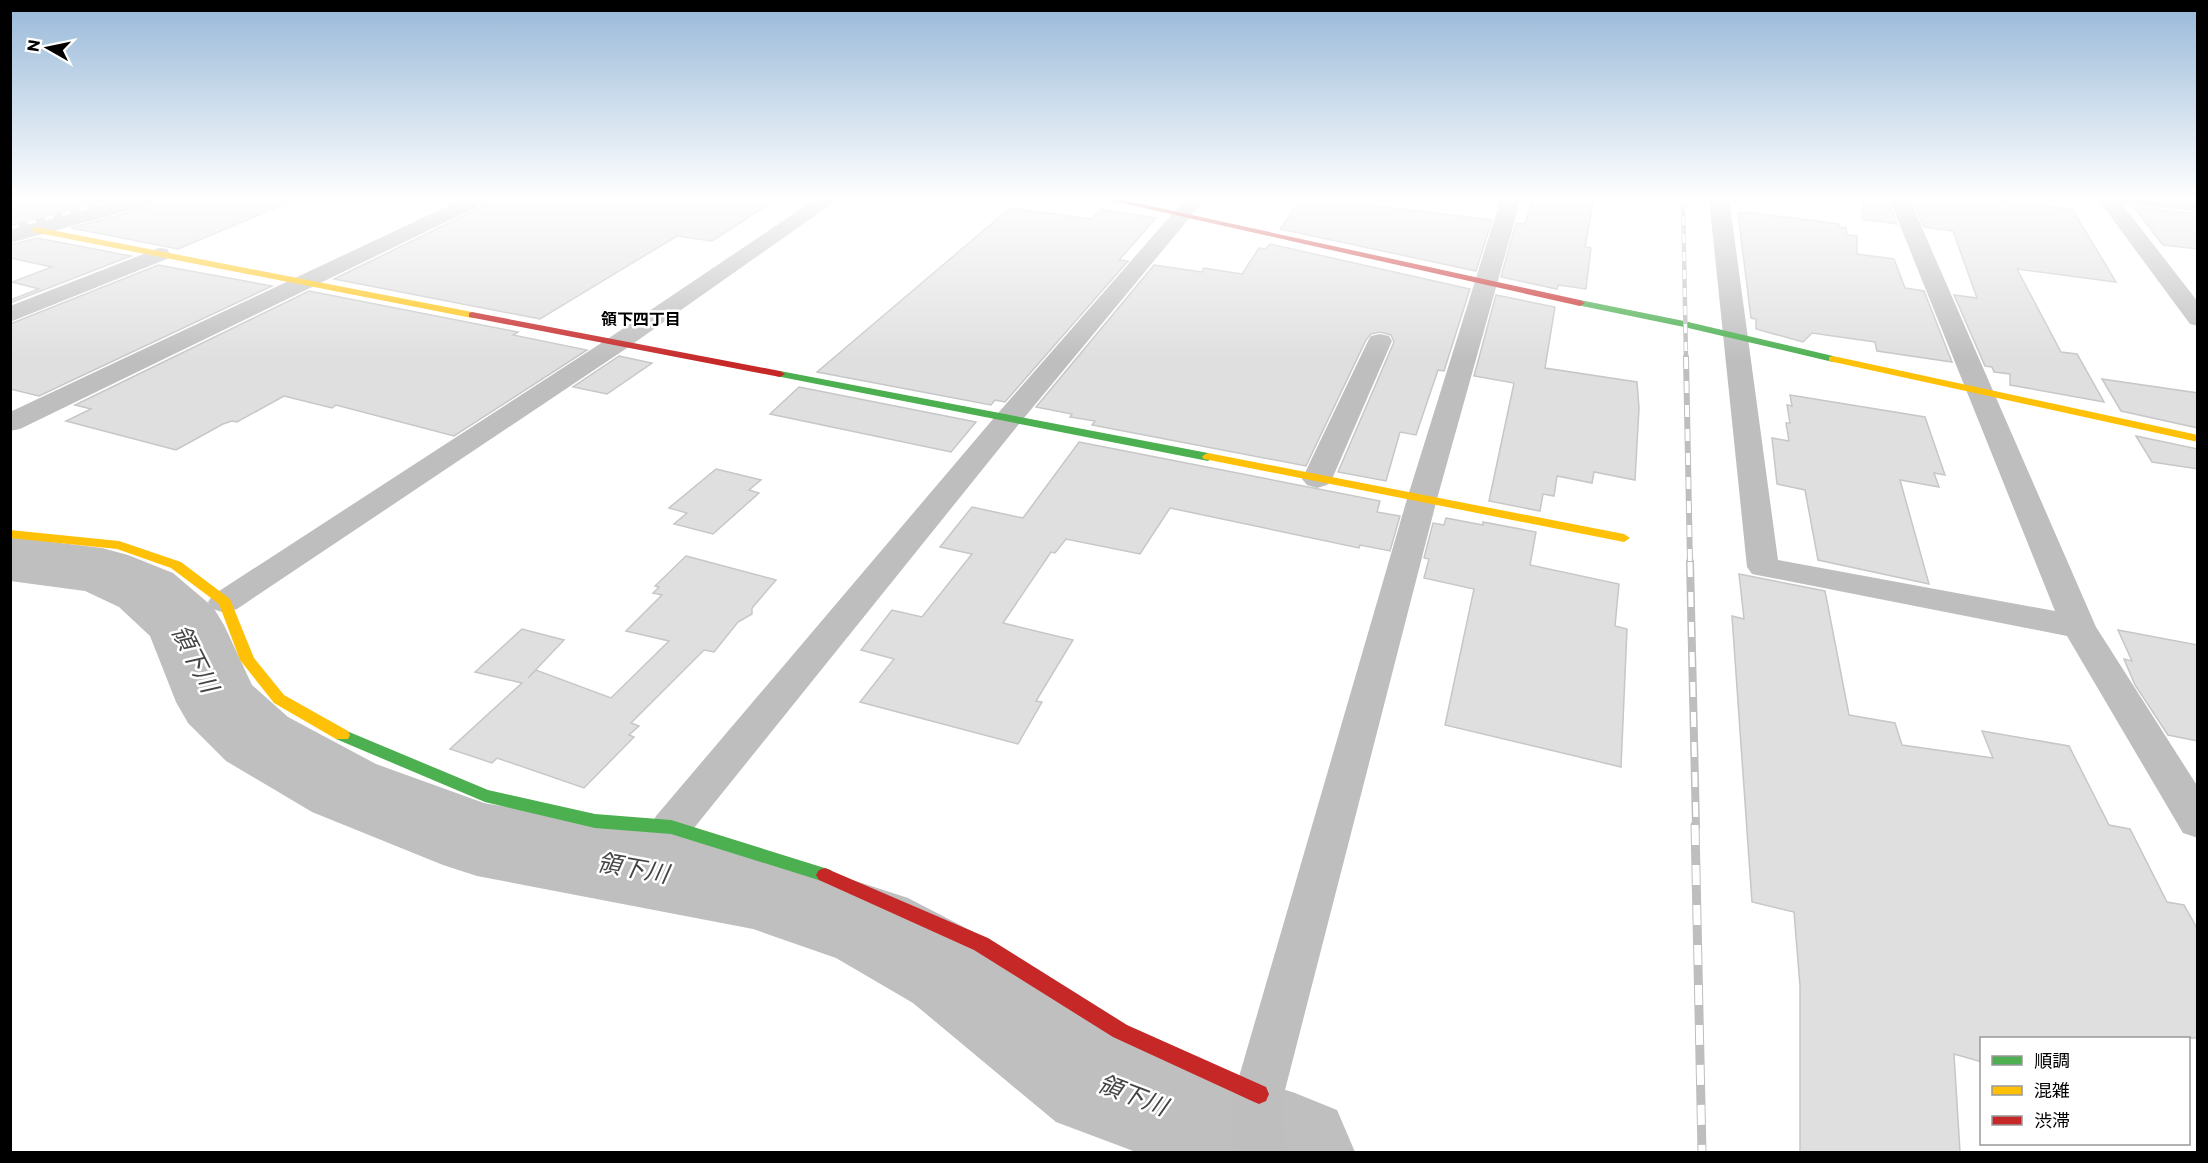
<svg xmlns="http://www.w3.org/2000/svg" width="2208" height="1163" font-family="Commissioner,'Noto Sans JP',sans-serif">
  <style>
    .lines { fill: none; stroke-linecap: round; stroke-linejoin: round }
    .river { fill: #bfbfbf; fill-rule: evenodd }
    .building { fill: #dfdfdf; stroke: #c7c7c7; stroke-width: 1.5 }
    .street { fill: #bebebe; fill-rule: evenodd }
    .fast { fill: #4caf50; fill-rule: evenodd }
    .slow { fill: #ffc107; fill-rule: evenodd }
    .jam { fill: #c62828; fill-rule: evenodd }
    .rail-far3-casing { stroke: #bebebe; stroke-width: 4.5 }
    .rail-far2-casing { stroke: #bebebe; stroke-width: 6 }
    .rail-far1-casing { stroke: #bebebe; stroke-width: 8 }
    .rail-casing { stroke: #bebebe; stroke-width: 9 }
    .rail-far3 { stroke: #fff; stroke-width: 3; stroke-dasharray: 9; stroke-linecap: butt }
    .rail-far2 { stroke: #fff; stroke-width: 4; stroke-dasharray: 12; stroke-linecap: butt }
    .rail-far1 { stroke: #fff; stroke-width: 5; stroke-dasharray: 15; stroke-linecap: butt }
    .rail { stroke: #fff; stroke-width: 7; stroke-dasharray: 20; stroke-linecap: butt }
    .labels { text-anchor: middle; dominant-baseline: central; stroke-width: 5; stroke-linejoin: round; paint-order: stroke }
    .far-neighbourhood-label { font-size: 16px; font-weight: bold; fill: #000; stroke: #fff }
    .near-water-label { font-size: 24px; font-style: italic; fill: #444; stroke: #fff }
  </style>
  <rect width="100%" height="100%" fill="#fff"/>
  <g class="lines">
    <!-- river -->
    <path class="river" d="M10 537 102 548 128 555 173 573 213 607 224 625 252 685 288 717 376 764 484 803 757 849 908 898 987 939 1130 1041 1295 1093 1337 1110 1355 1152H1136L1056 1122 913 1003 836 958 753 929 477 876 443 865 312 812 226 761 188 723 176 702 150 636 119 607 85 591 10 581Z"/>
  </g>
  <!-- building -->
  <g class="building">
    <path d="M10 198H123L10 228Z"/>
    <path d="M164 198H299L178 249 71 228 160 204Z"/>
    <path d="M500 198H726L769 204 712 241 677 236 540 319 334 279Z"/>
    <path d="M1302 198H1348L1345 202 1492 220 1476 271 1280 229Z"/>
    <path d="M1533 198H1594L1585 247 1591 248 1586 289 1558 285 1557 289 1501 277 1516 223 1525 224Z"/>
    <path d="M1863 198H1887L1897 224 1862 219Z"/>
    <path d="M1911 198H1984L2072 209 2116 282 2017 269 2061 352 2077 354 2104 402 2010 385V374L1994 372 1992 367 1985 366 1954 295 1977 298 1953 231 1924 227Z"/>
    <path d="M2134 207 2198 214V249L2163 245Z"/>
    <path d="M1010 208 1091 219 1101 209 1156 218 1119 260 1128 261 1005 402 995 400 991 405 817 372Z"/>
    <path d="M1746 212 1839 224V227L1846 228 1847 235 1857 236V254L1894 259 1905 288 1924 291 1952 362 1877 351 1875 342 1812 333 1803 342 1756 329V319L1751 318 1738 213Z"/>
    <path d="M37 238 131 256 10 303V300L39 289 12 282 52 267 10 258V245Z"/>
    <path d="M1270 244 1470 289 1444 371 1438 370 1416 435 1400 432 1386 481 1338 472 1394 342 1391 335 1380 332 1371 334 1366 340 1306 466 1092 425 1095 421 1070 417 1072 414 1036 407 1154 265 1202 272 1204 268 1242 274 1259 248 1266 249Z"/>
    <path d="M158 265 272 286 39 396 10 389V324Z"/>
    <path d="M309 291 518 332 513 335 587 350 454 436 336 405 332 408 284 396 237 422 232 421 223 424 176 450 66 421 91 409 75 405Z"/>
    <path d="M1496 295 1555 307 1545 368 1637 382 1639 408 1635 480 1594 472 1592 483 1557 476 1554 496 1543 494 1540 511 1489 501 1514 383 1474 376Z"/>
    <path d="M619 356 652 363 607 394 573 387Z"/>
    <path d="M2102 379 2198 393V428L2121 411Z"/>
    <path d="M799 387 976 422 951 452 770 414Z"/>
    <path d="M1790 395 1925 417 1945 475 1934 473 1939 487 1900 480 1929 584 1818 560 1805 490 1777 484 1772 438 1789 441 1786 423H1790L1787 405 1792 406Z"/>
    <path d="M2136 436 2198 449V469L2152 462Z"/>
    <path d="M1079 442 1380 501 1377 512 1400 516 1390 551 1360 545 1359 548 1170 508 1140 554 1066 539 1055 553 1051 552 1003 623 1073 640 1036 701 1042 702 1018 744 860 702 894 659 861 650 892 610 922 617 972 554 940 547 972 507 1023 518Z"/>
    <path d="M716 469 761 480 749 490 759 493 713 534 674 524 687 513 669 508Z"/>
    <path d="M1446 518 1483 525V522L1536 532 1530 565 1619 584 1615 626 1627 629 1621 767 1445 725 1474 589 1424 578 1429 559 1424 558 1433 523 1444 525Z"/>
    <path d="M686 556 776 580 752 608V614L738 622 714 652 704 650 631 723 639 726 629 735 634 737 584 788 497 758 492 763 450 749 522 683 475 672 522 629 564 640 528 678 536 670 611 698 669 641 626 631 662 595 653 593 659 587 655 586Z"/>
    <path d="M1739 574 1825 591 1849 715 1895 723 1902 745 1993 758 1982 731 2069 746 2109 825 2130 829 2167 902 2184 905 2198 930V1038H1982V1062L1954 1054 1960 1152H1800V986L1794 912 1752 902 1732 616 1744 619Z"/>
    <path d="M2118 630 2198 645V741L2168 735 2135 685 2124 659 2132 661Z"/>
  </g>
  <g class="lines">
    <!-- street -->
    <g class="street">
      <path d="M131 198H162L159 202 10 243V230Z"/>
      <path d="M465 198H490L487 202 20 429 10 431V412Z"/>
      <path d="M817 198H840L627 348 237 609 225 613 213 609 208 602 213 595 609 338Z"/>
      <path d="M1186 198H1206L1019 424 686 838 671 843 656 838 650 827 656 816 999 412Z"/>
      <path d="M1501 198H1521L1437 499 1284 1094 1283 1120 1287 1152H1235L1231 1120 1234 1094 1407 499Z"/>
      <path d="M1709 198H1729L1778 560 2055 611 1889 198H1909L2096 627 2198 787V838L2183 833 2067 636 1752 574 1747 567Z"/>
      <path d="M2097 198 2198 199V211L2122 204 2198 302V326L2190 324Z"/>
      <path d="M159 248 167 249 170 254 167 259 10 322V306Z"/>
      <path d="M1380 334 1389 336 1392 341 1332 479 1327 485 1317 488 1307 485 1302 479 1368 341 1371 336Z"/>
    </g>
    <!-- fast -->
    <g class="fast">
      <path d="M1580 300 1684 321 1833 356 1838 359 1833 362 1684 327 1577 305 1575 303Z"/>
      <path d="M780 371 1208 453 1214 457 1208 461 776 376V372Z"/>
      <path d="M342 729 488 790 595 814 671 820 831 870 834 875 831 880 825 882 671 834 595 828 485 802 336 739 334 735 336 731Z"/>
    </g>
    <!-- slow -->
    <g class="slow">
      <path d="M36 227 472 312 477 315 472 318 33 232 32 230Z"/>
      <path d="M1833 356 2198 435V442L1829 361V357Z"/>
      <path d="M1208 453 1624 534 1630 538 1624 542 1204 459 1202 457 1204 455Z"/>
      <path d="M10 530 119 541 181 562 230 599 254 658 284 695 348 731 350 735 348 739H336L274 703 240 660 219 604 171 568 117 549 10 538Z"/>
    </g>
    <!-- jam -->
    <g class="jam">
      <path d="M1100 198H1114L1580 300 1585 303 1580 306Z"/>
      <path d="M472 312 780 371 785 374 780 377 469 317V313Z"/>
      <path d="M825 868 988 938 1127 1025 1266 1087 1269 1094 1266 1101 1259 1104 1252 1101 1113 1037 974 950 819 880 816 875 819 870Z"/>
    </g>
    <defs>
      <g id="rail-far3">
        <path d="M1683 198 1686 358"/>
        <path d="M10 228 123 198"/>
      </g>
      <path id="rail-far2" d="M1686 357 1690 564"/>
      <path id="rail-far1" d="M1690 562 1696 827"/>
      <path id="rail" d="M1695 825 1702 1152"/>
    </defs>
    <!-- rail-far3 casing -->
    <use href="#rail-far3" class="rail-far3-casing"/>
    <!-- rail-far2 casing -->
    <use href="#rail-far2" class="rail-far2-casing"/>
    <!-- rail-far1 casing -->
    <use href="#rail-far1" class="rail-far1-casing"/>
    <!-- rail casing -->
    <use href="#rail" class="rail-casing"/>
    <!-- rail-far3 -->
    <use href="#rail-far3" class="rail-far3"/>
    <!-- rail-far2 -->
    <use href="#rail-far2" class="rail-far2"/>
    <!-- rail-far1 -->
    <use href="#rail-far1" class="rail-far1"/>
    <!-- rail -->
    <use href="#rail" class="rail"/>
  </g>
  <!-- sky -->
  <linearGradient id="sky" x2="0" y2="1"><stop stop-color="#97b8d8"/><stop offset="0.55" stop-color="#fff"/><stop offset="1" stop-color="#fff" stop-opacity="0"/></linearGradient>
  <rect width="2208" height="361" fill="url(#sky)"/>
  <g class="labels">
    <!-- far-neighbourhood labels -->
    <g class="far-neighbourhood-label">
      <text x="641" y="318">領下四丁目</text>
    </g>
    <!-- near-water labels -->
    <g class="near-water-label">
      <text transform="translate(196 658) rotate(63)">領下川</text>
      <text transform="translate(633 867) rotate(10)">領下川</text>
      <text transform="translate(1133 1094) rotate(21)">領下川</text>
    </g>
  </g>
  <!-- border -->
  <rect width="2208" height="1163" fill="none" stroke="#000000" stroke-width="24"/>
  <!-- legend -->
  <rect x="1980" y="1037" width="210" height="108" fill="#ffffff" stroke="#999999" stroke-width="1.5"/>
  <rect x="1992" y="1056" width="30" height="9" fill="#4caf50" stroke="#999999" stroke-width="1.5"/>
  <text x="2034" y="1067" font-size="18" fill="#000000">順調</text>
  <rect x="1992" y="1086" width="30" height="9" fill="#ffc107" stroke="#999999" stroke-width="1.5"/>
  <text x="2034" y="1097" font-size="18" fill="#000000">混雑</text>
  <rect x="1992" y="1116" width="30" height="9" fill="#c62828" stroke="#999999" stroke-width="1.5"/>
  <text x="2034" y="1127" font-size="18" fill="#000000">渋滞</text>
  <!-- north arrow -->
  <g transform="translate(48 48) rotate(279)" stroke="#ffffff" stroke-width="4.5" paint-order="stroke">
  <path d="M0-4.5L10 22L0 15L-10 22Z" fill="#000000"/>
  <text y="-9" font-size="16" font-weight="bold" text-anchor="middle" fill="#000000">N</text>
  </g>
</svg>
